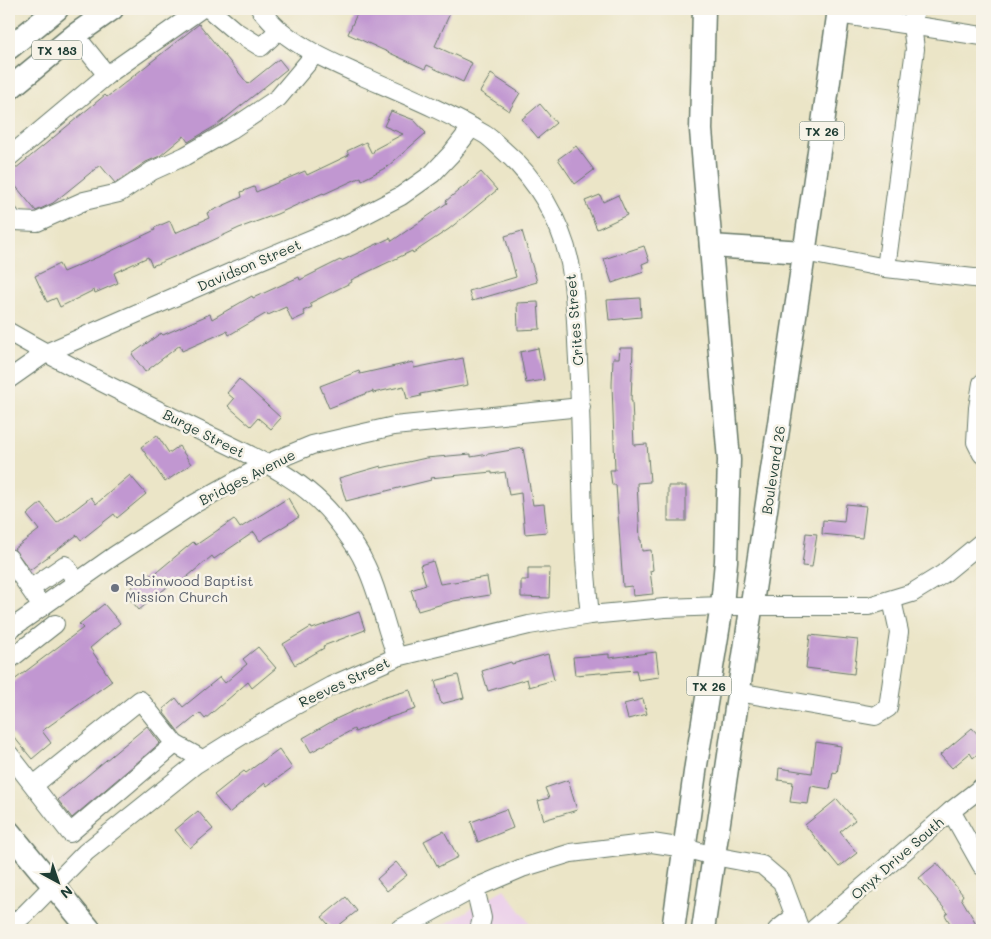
<svg xmlns="http://www.w3.org/2000/svg" width="991" height="939" font-family="Mali,sans-serif">
  <style>
    .built { fill: #ecd1ea }
    .building { fill: #c197d1 }
    .lines { fill: none; stroke-linecap: round; stroke-linejoin: round }
    .minor-casing { stroke: #667867; stroke-width: 20 }
    .major-casing { stroke: #667867; stroke-width: 25 }
    .minor { stroke: #fff; stroke-width: 18 }
    .major { stroke: #fff; stroke-width: 22 }
    .worship-dot { fill: #6b7280; stroke: #f7f3e8; stroke-width: 2 }
    .labels { text-anchor: middle; dominant-baseline: central; stroke-width: 5; stroke-linejoin: round; paint-order: stroke }
    .shield { fill: #f7f3e8; stroke: #60746a; stroke-width: 1 }
    .shield-label { font-size: 12px; font-weight: bold; fill: #1f3d34 }
    .street-label { font-size: 14px; fill: #1f3d34; stroke: #f7f3e8 }
    .worship-label { font-size: 14px; fill: #5b616d; stroke: #f7f3e8; text-anchor: start }
  </style>
  <rect width="100%" height="100%" fill="#f7f3e8"/>
  <filter id="ink" filterUnits="userSpaceOnUse"><feTurbulence type="fractalNoise" baseFrequency=".02" numOctaves="2"/><feDisplacementMap in="SourceGraphic" scale="10" xChannelSelector="R" yChannelSelector="G"/><feConvolveMatrix kernelMatrix="1 2 1 2 8 2 1 2 1" color-interpolation-filters="sRGB"/></filter>
  <filter id="wash" filterUnits="userSpaceOnUse"><feTurbulence type="fractalNoise" baseFrequency=".0096" numOctaves="4" result="noise"/><feDisplacementMap in="SourceGraphic" scale="20" xChannelSelector="R" yChannelSelector="G"/><feGaussianBlur stdDeviation="1.12" result="paint"/><feColorMatrix in="noise" values="0 0 0 0 0 0 0 0 0 0 0 0 0 0 0 0 0 1.4 0 .05"/><feComposite in="paint" operator="in"/></filter>
  <g filter="url(#wash)">
    <rect width="100%" height="100%" fill="#ebe5c7"/>
    <!-- built -->
    <path class="built" d="M504 889 535 930H435Z"/>
    <g id="blocks">
      <!-- building -->
      <g class="building">
        <path d="M359 9H452L435 46 472 63 463 82 427 65 425 69 348 34Z"/>
        <path d="M199 24 248 84 279 59 287 69 217 125 188 142 184 136 160 156 146 162 115 183 100 165 53 203 36 211 9 178V174L105 95 107 97Z"/>
        <path d="M491 74 520 93 509 111 480 92Z"/>
        <path d="M540 104 556 123 538 138 522 119Z"/>
        <path d="M391 111 414 120 426 133 387 167 362 180 361 177 324 194 323 193 277 214 239 228 207 243 152 266 148 257 114 273 118 283 95 293 94 290 60 307 56 298 47 302 35 276 59 264 63 272 105 254 155 230 154 228 170 221 175 233 209 218 207 213 242 197 241 192 254 187 256 192 305 171 307 175 349 155 347 151 366 142 372 154 375 149 403 134 384 126Z"/>
        <path d="M576 146 594 170 575 184 558 159Z"/>
        <path d="M481 172 497 190 449 229 413 253 412 251 351 280 352 282 310 303 312 307 303 311 305 315 292 321 286 307 268 315 267 313 229 335 227 331 182 351 180 345 145 372 132 354 161 333 163 335 210 314 212 319 252 296 253 298 299 277 300 280 340 260 341 261 390 238 392 241 447 203 446 201Z"/>
        <path d="M600 195 603 202 618 195 627 215 597 229 585 201Z"/>
        <path d="M522 231 537 282 472 301 469 291 516 277 505 236Z"/>
        <path d="M644 246 649 261 642 264 644 272 612 283 604 259Z"/>
        <path d="M640 298 641 317 609 320 607 300Z"/>
        <path d="M538 302 540 329 518 330 517 303Z"/>
        <path d="M538 348 544 380 526 383 520 352Z"/>
        <path d="M620 348H633L631 401H632L634 445 647 444 650 482 637 483 640 540H641L642 551 651 550 653 570 650 571 653 594 633 596 632 586 623 587 616 485H612L610 470H615L612 385 613 358H619Z"/>
        <path d="M463 358 468 385 420 394 421 396 407 399 404 386 373 393V391L329 408 320 386 359 371 360 374 413 362 414 368Z"/>
        <path d="M239 379 281 418 271 429 258 418 251 426 228 406 234 399 227 393Z"/>
        <path d="M157 435 169 453 179 446 191 464 165 482 141 447Z"/>
        <path d="M523 448 533 505 544 504 547 532 525 534 521 493 509 495 505 472 492 474V472L430 478 431 480 346 501 339 478 381 466V468L426 458 471 454V457Z"/>
        <path d="M130 475 146 494 117 518 114 514 81 540 77 535 30 570 14 549 39 530 27 515 41 503 57 523 91 497 96 504Z"/>
        <rect x="668" y="486" width="18" height="35"/>
        <path d="M288 498 299 517 260 541 254 532 214 559 212 556 175 587 172 583 139 610 125 593 149 573 152 576 193 542 196 545 234 519 240 528Z"/>
        <path d="M846 504 866 506 862 538 822 534 823 520 844 522Z"/>
        <path d="M806 533 817 534 812 567 802 566Z"/>
        <path d="M433 561 440 584 487 577 490 595 453 601 418 611 411 590 426 585 420 565Z"/>
        <path d="M528 568H550L549 598 521 597V580H528Z"/>
        <path d="M104 604 120 623 90 648 112 681 42 731 51 743 32 759 9 731V684L83 628 79 624Z"/>
        <path d="M359 612 365 630 323 646 324 648 295 665 283 644 311 627 312 629Z"/>
        <path d="M810 635 858 640 854 674 806 668Z"/>
        <path d="M258 647 276 668 252 688 248 682 205 719 200 713 178 731 164 713 165 711 163 709 176 698 183 707 220 677 225 683 247 664 243 659Z"/>
        <path d="M656 652 659 677 638 680 636 670 575 675 573 657 609 654V658Z"/>
        <path d="M548 654 554 680 529 687 527 679 488 691 482 671 511 662 512 664Z"/>
        <path d="M458 675 464 698 441 704 435 681Z"/>
        <path d="M410 690 416 709 385 719 355 732 354 729 311 752 303 738 338 718 379 699Z"/>
        <path d="M643 699 647 714 628 719 624 704Z"/>
        <path d="M147 726 160 743 72 818 58 800Z"/>
        <path d="M972 728 982 739V750L973 758 970 753 952 768 940 755Z"/>
        <path d="M816 742 841 746 837 773 833 772 830 789 811 786 808 804 790 802 793 782 778 780 779 768 812 773Z"/>
        <path d="M279 749 292 768 267 786 265 783 229 813 214 795 244 771 246 773Z"/>
        <path d="M568 780 577 810 544 820 538 801 549 798 545 788Z"/>
        <path d="M837 799 855 820 840 832 857 853 839 867 805 825Z"/>
        <path d="M506 809 513 828 478 842 471 822Z"/>
        <path d="M198 811 213 829 190 848 175 830Z"/>
        <path d="M444 831 458 857 438 867 424 841Z"/>
        <path d="M396 862 407 875 387 891 377 879Z"/>
        <path d="M937 863 963 895 961 898 980 930H954L945 915 948 913 919 878Z"/>
        <path d="M346 897 357 911 333 930 322 917Z"/>
      </g>
    </g>
  </g>
  <g filter="url(#ink)">
    <use href="#blocks" fill-opacity="0" stroke="#667867" stroke-width="1"/>
    <g class="lines">
      <defs>
        <g id="minor">
          <path d="M209 9 235 31 261 47 279 30"/>
          <path d="M260 9C266 16 273 25 281 31 305 51 334 63 362 76 403 94 445 111 484 134 491 138 496 144 502 149 536 178 560 219 570 263 576 295 576 328 578 360 583 444 580 530 590 615"/>
          <path d="M838 14 982 36"/>
          <path d="M75 35 107 75"/>
          <path d="M9 157 107 75 201 9"/>
          <path d="M9 214 14 221 37 222 84 201 119 193 152 171 185 156 229 131 278 98 315 54"/>
          <path d="M804 252 886 268 982 279"/>
          <path d="M886 268 915 49 912 25 915 9"/>
          <path d="M9 332C66 365 125 394 184 423 237 450 302 473 338 522 347 534 357 547 363 560 379 590 384 625 397 657"/>
          <path d="M9 379 46 353 232 272 345 225 401 196 432 174 451 154 472 127"/>
          <path d="M982 383 978 408 976 442 982 454"/>
          <path d="M9 558 30 589"/>
          <path d="M42 607 30 589 65 565 77 582"/>
          <path d="M9 630 114 556 194 504 266 464 312 445 394 426 581 407"/>
          <path d="M9 660 55 624"/>
          <path d="M738 692 875 716 888 708 899 632 892 600"/>
          <path d="M9 754 70 833 175 744"/>
          <path d="M34 785 140 700 175 744 202 759"/>
          <path d="M951 811 982 866"/>
          <path d="M475 888 482 918 479 930"/>
          <path d="M9 927 25 914 86 852 196 764 252 729 331 686 397 657 529 625 590 615 665 608 722 606H869L912 593 943 574 982 542"/>
          <path d="M398 930 475 888 522 868 571 853 652 843 684 848 714 856 762 865 782 882 800 930"/>
          <path d="M777 930 795 916"/>
          <path d="M813 930 951 811 982 787"/>
        </g>
        <g id="major">
          <path d="M9 48 57 9"/>
          <path d="M9 89 75 35 112 9"/>
          <path d="M711 246 804 252"/>
          <path d="M9 832 90 930"/>
          <path d="M673 930 696 765 722 606 726 561 729 460 701 130 704 9"/>
          <path d="M703 930C748 623 797 316 839 9"/>
        </g>
      </defs>
      <!-- minor casing -->
      <use href="#minor" class="minor-casing"/>
      <!-- major casing -->
      <use href="#major" class="major-casing"/>
      <!-- minor -->
      <use href="#minor" class="minor"/>
      <!-- major -->
      <use href="#major" class="major"/>
    </g>
  </g>
  <!-- markers -->
  <circle class="worship-dot" cx="115" cy="588" r="5"/>
  <g class="labels">
    <!-- shield labels -->
    <g class="shield">
      <rect x="32" y="40.5" width="50" height="19" rx="4"/>
      <rect x="799.5" y="121.5" width="45" height="19" rx="4"/>
      <rect x="686.5" y="676.5" width="45" height="19" rx="4"/>
    </g>
    <g class="shield-label">
      <text x="57" y="50">TX 183</text>
      <text x="822" y="131">TX 26</text>
      <text x="709" y="686">TX 26</text>
    </g>
    <!-- street labels -->
    <g class="street-label">
      <text transform="translate(249 265) rotate(-23)">Davidson Street</text>
      <text transform="translate(574 320) rotate(-95)">Crites Street</text>
      <text transform="translate(204 433) rotate(27)">Burge Street</text>
      <text transform="translate(773 470) rotate(-81)">Boulevard 26</text>
      <text transform="translate(247 477) rotate(-27)">Bridges Avenue</text>
      <text transform="translate(344 682) rotate(-25)">Reeves Street</text>
      <text transform="translate(897 858) rotate(-41)">Onyx Drive South</text>
    </g>
    <!-- worship labels -->
    <g class="worship-label">
      <text x="125" y="580">Robinwood Baptist<tspan x="125" dy="16">Mission Church</tspan></text>
    </g>
  </g>
  <!-- margin -->
  <rect width="991" height="939" fill="none" stroke="#f7f3e8" stroke-width="30"/>
  <!-- north arrow -->
  <g transform="translate(58 882) rotate(140)" stroke="#f7f3e8" stroke-width="4" paint-order="stroke">
  <path d="M0-4L9 19L0 12L-9 19Z" fill="#1f3d34"/>
  <text y="-8" font-size="14" font-weight="bold" text-anchor="middle" fill="#1f3d34">N</text>
  </g>
</svg>
